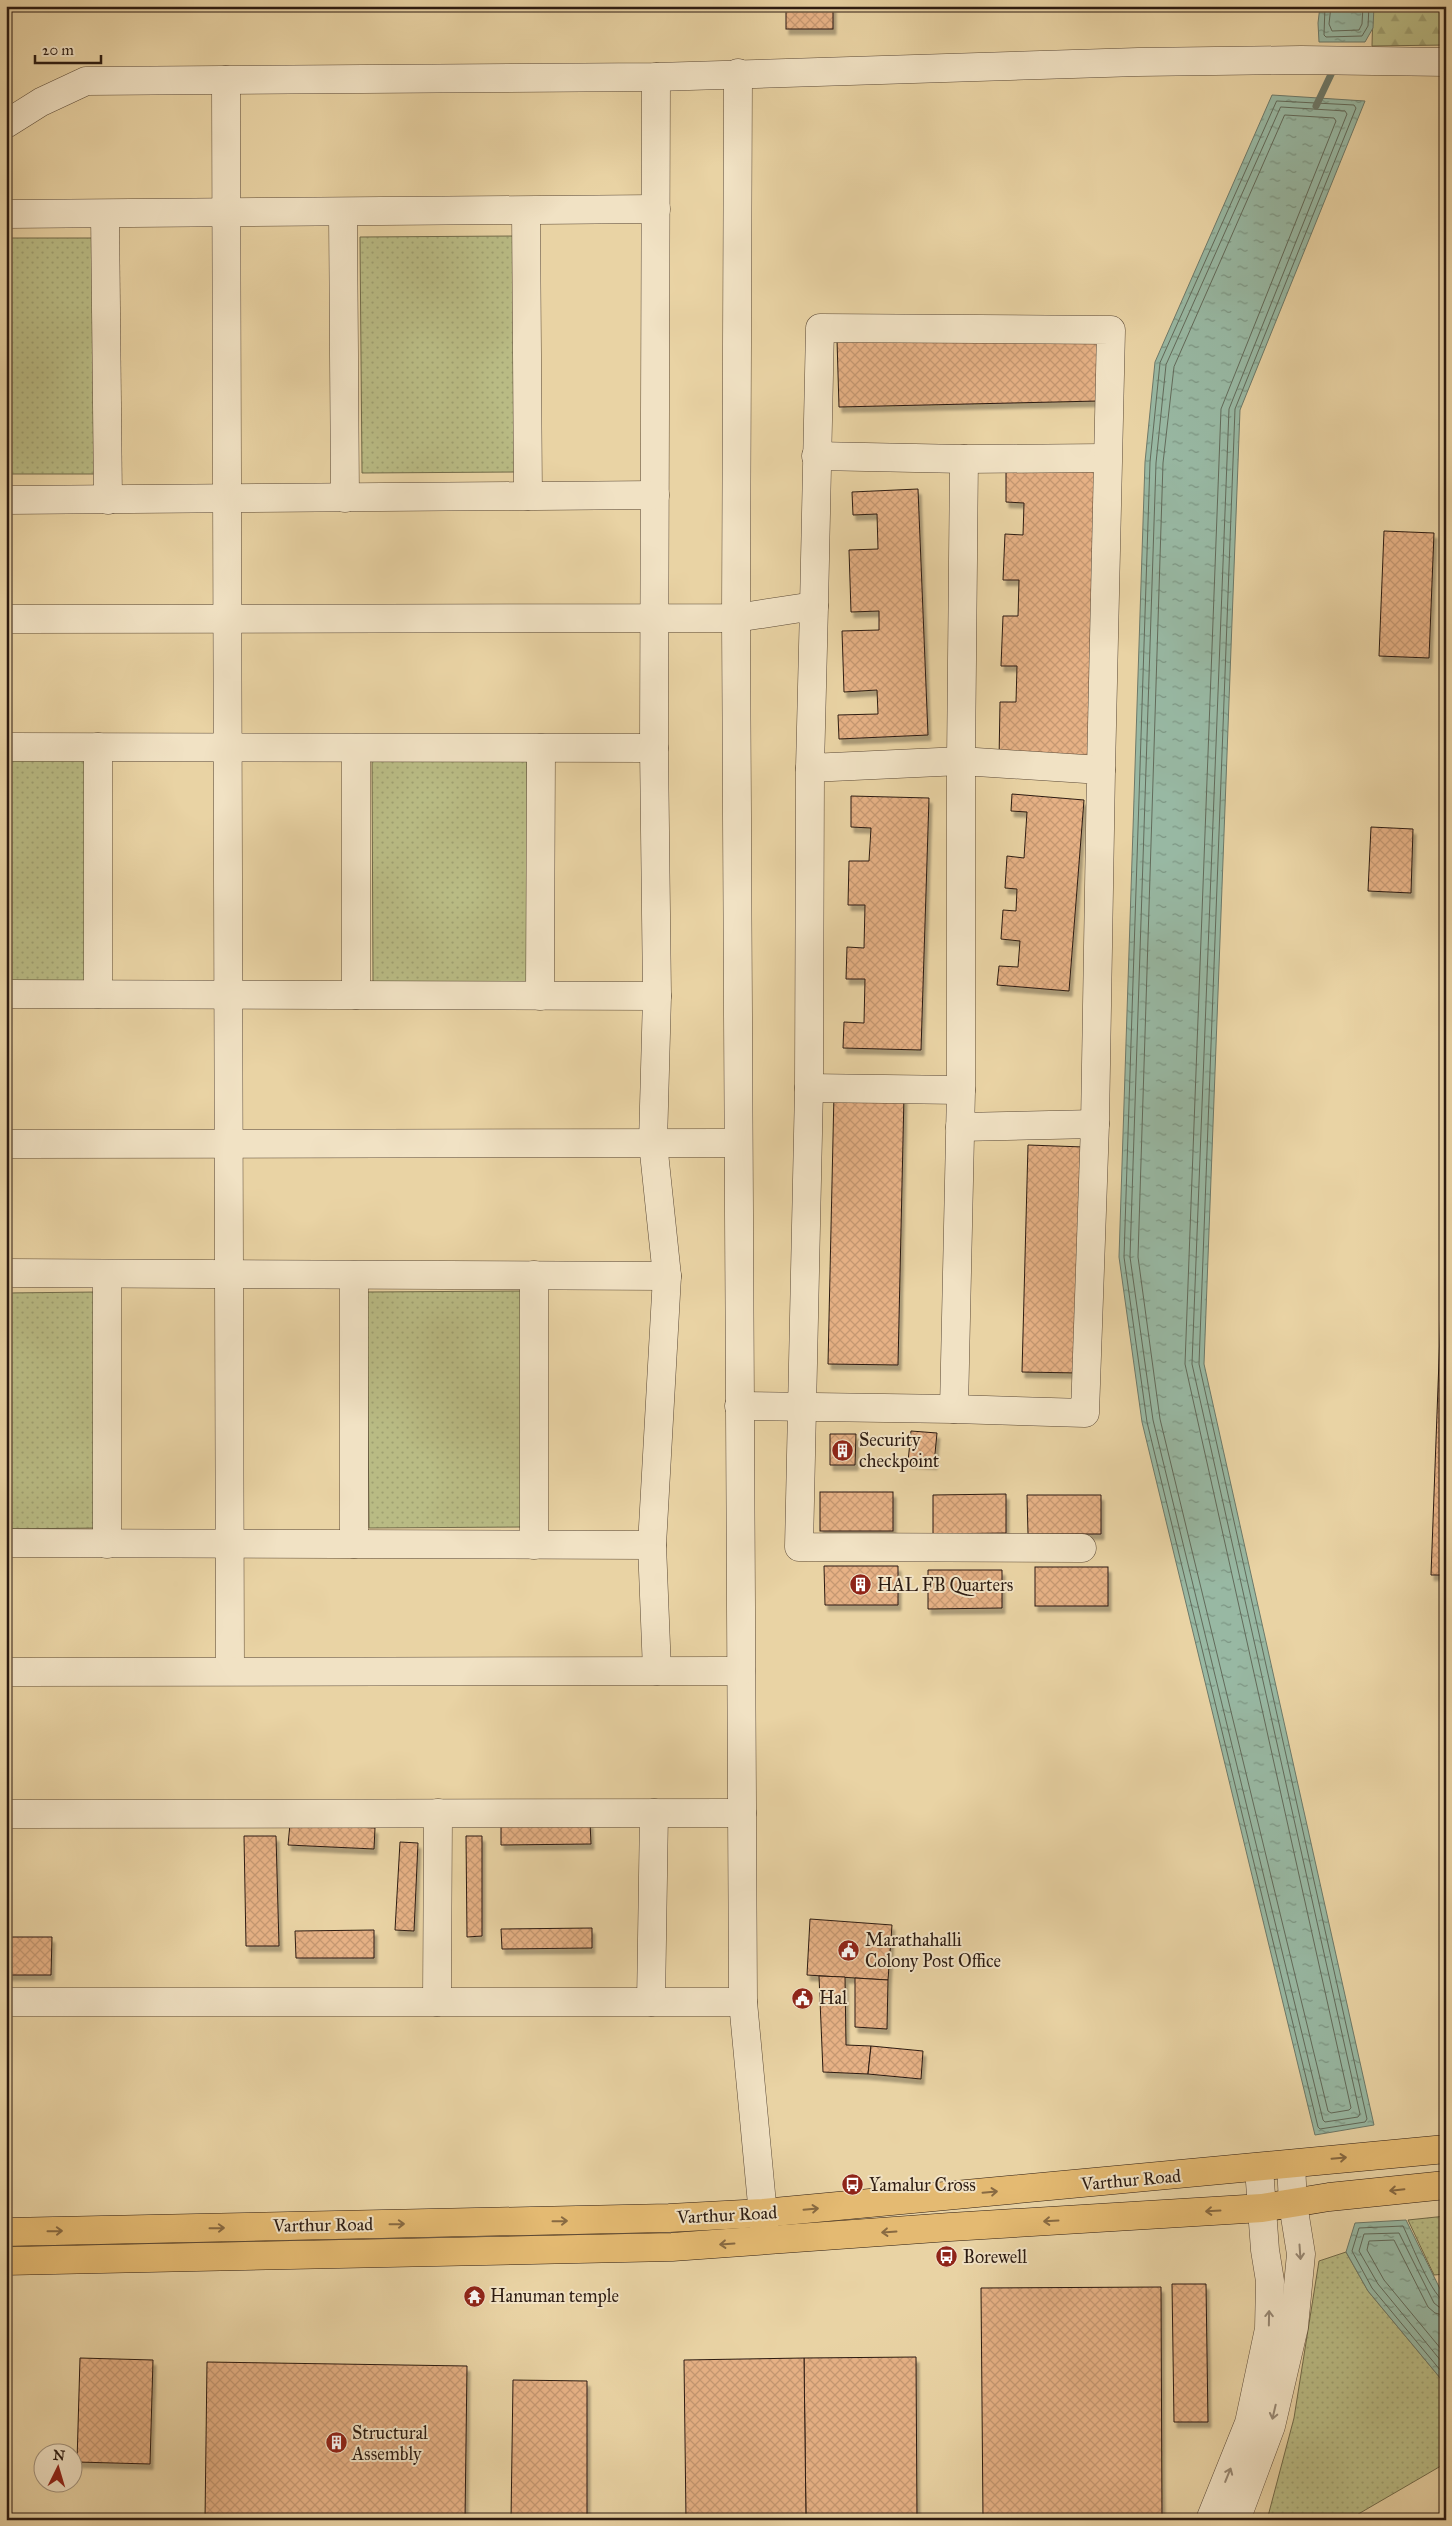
<svg xmlns="http://www.w3.org/2000/svg" width="1452" height="2526" font-family="'IM FELL Great Primer',serif">
  <style>
    .grass { fill: url(#grass-dots); stroke: #726b4a }
    .forest { fill: url(#forest-firs); stroke: #726b4a }
    .water { fill: url(#water-ripples); stroke: #6d7969 }
    .lines { fill: none; stroke-linecap: round; stroke-linejoin: round }
    .shore { stroke: #626a5a; stroke-width: 1 }
    .stream { stroke: #6d7969; stroke-width: 7 }
    .building { fill: url(#building-cross-hatch); stroke: #2c1b11; filter: url(#shadow) }
    .minor-casing { stroke: #5b4936; stroke-width: 29 }
    .major-casing { stroke: #2c1b11; stroke-width: 29 }
    .minor { stroke: #f1e2c4; stroke-width: 28 }
    .major { stroke: #e4ba72; stroke-width: 28 }
    .oneway { stroke: #886a42 }
    .oneway2 { stroke: #988873 }
    .labels { text-anchor: middle; dominant-baseline: central; stroke-width: 4; stroke-linejoin: round; paint-order: stroke }
    .poi-label { font-size: 18px; fill: #2c1b11; stroke: #f1e2c4; text-anchor: start }
    .street-label { font-size: 18px; fill: #2c1b11; stroke: #f1e2c4 }
  </style>
  <defs>
    <pattern id="grass-dots" width="8" height="8" patternUnits="userSpaceOnUse" patternTransform="scale(1.25)"><rect width="8" height="8" fill="#b9bb84"/><path d="M2 2h.1M6 6h.1" fill="none" stroke="#9fa071" stroke-width="1.8" stroke-linecap="round"/></pattern>
    <pattern id="forest-firs" width="22" height="20" patternUnits="userSpaceOnUse" patternTransform="scale(1.25)"><rect width="22" height="20" fill="#b9bb84"/><path d="M5 1l3.5 6h-7zM16 11l3.5 6h-7z" fill="#9fa071"/></pattern>
    <pattern id="water-ripples" width="26" height="14" patternUnits="userSpaceOnUse" patternTransform="scale(1.25)"><rect width="26" height="14" fill="#98b8a3"/><path d="M2 4q2-2 4 0t4 0M15 11q2-2 4 0t4 0" fill="none" stroke="#7c9583"/></pattern>
    <pattern id="building-cross-hatch" width="8" height="8" patternUnits="userSpaceOnUse" patternTransform="scale(1.25)"><rect width="8" height="8" fill="#e6b185"/><path d="M0 0l8 8M0 8l8-8" fill="none" stroke="#c59872"/></pattern>
    <filter id="shadow"><feDropShadow dx="3" dy="5.5" stdDeviation="1" flood-color="#0004"/></filter>
  </defs>
  <rect width="100%" height="100%" fill="#e9d3a4"/>
  <filter id="stains"><feTurbulence type="fractalNoise" baseFrequency=".004" numOctaves="4"/><feColorMatrix values="0 0 0 0 .2 0 0 0 0 .09 0 0 0 0 .02 0 0 0 .5 -.17"/></filter>
  <radialGradient id="worn" r=".72"><stop offset=".6" stop-color="#630" stop-opacity="0"/><stop offset="1" stop-color="#630" stop-opacity=".3"/></radialGradient>
  <!-- grass -->
  <g class="grass">
    <path d="M515 236 517 472 362 473 360 237Z"/>
    <path d="M6 238H97L98 474H6Z"/>
    <path d="M372 751H527L529 986 373 987Z"/>
    <path d="M6 756H92L94 992H6Z"/>
    <path d="M522 1291 524 1527 369 1528 367 1292Z"/>
    <path d="M96 1292 98 1528 6 1529V1293Z"/>
    <path d="M1446 2216V2274L1434 2275 1408 2220Z"/>
    <path d="M1346 2252 1368 2291 1446 2385V2463L1348 2520H1267L1294 2418 1319 2261Z"/>
  </g>
  <!-- forest -->
  <path class="forest" d="M1373 6H1446V45L1372 46Z"/>
  <!-- water -->
  <g class="water">
    <path d="M1320 6H1374L1373 28 1365 42H1319L1318 23Z"/>
    <path d="M1272 95 1365 101 1240 410 1204 1364 1374 2125 1315 2135 1142 1422 1119 1257 1145 462 1155 362Z"/>
    <path d="M1406 2220 1446 2301V2385L1368 2291 1346 2252 1355 2223Z"/>
  </g>
  <g class="lines">
    <!-- shore -->
    <g class="shore">
      <path d="M1325 6 1324 35 1326 37 1362 36 1368 26 1369 6"/>
      <path d="M1331 6 1329 24 1332 31 1359 30 1362 24 1363 6"/>
      <path d="M1277 101 1354 105 1356 108 1235 409 1199 1364 1367 2119 1365 2122 1320 2129 1318 2127 1147 1422 1124 1257 1150 462 1160 363Z"/>
      <path d="M1281 107 1345 111 1347 114 1229 409 1192 1364 1360 2114 1358 2117 1325 2122 1323 2120 1153 1420 1130 1257 1156 463 1166 365Z"/>
      <path d="M1285 115 1334 118 1336 121 1221 409 1185 1364 1351 2108 1349 2110 1331 2113 1328 2111 1160 1419 1138 1257 1163 463 1174 367Z"/>
      <path d="M1446 2302C1433 2300 1410 2240 1403 2226L1359 2228 1352 2251 1372 2288 1446 2377"/>
      <path d="M1446 2308 1439 2307 1434 2303 1399 2233 1364 2234 1359 2251 1378 2284 1446 2367"/>
      <path d="M1446 2316 1435 2313 1428 2307 1394 2240 1369 2241 1367 2250 1384 2280 1446 2355"/>
    </g>
    <!-- stream -->
    <path class="stream" d="M1316 106 1335 66"/>
  </g>
  <!-- building -->
  <g class="building">
    <rect x="786" y="6" width="47" height="23"/>
    <path d="M1097 335 1098 401 839 407 837 340Z"/>
    <path d="M1006 468 1104 470 1096 764 999 761 1000 702H1016L1017 666H1001L1003 616H1018L1019 580H1003L1005 534 1023 535 1024 503 1006 502Z"/>
    <path d="M918 489 928 735 839 739 838 715 878 714 877 690 844 692 842 631 879 630V611L851 612 849 550 878 549 877 514 853 515 852 492Z"/>
    <path d="M1384 531 1434 533 1429 658 1379 656Z"/>
    <path d="M1012 794 1084 800 1069 991 997 985 999 966 1018 967 1020 941 1001 939 1003 910 1016 911 1017 889 1005 888 1007 856 1024 858 1027 812 1011 811Z"/>
    <path d="M851 796 929 798 921 1050 843 1048 844 1022 864 1023 865 979H846L847 947 864 948 865 905H848L849 861H869L871 828 851 827Z"/>
    <path d="M1371 827 1413 829 1411 893 1368 891Z"/>
    <path d="M834 1093 904 1095 898 1365 828 1364Z"/>
    <path d="M1028 1145 1084 1147 1079 1373 1022 1372Z"/>
    <path d="M1446 1172V1575H1431Z"/>
    <path d="M911 1431 937 1433 934 1464 908 1462Z"/>
    <path d="M830 1434H856L855 1465H830Z"/>
    <rect x="820" y="1492" width="73" height="39"/>
    <path d="M1006 1494V1533L933 1534V1495Z"/>
    <path d="M1027 1495H1101V1534H1028Z"/>
    <path d="M824 1566H898V1605H825Z"/>
    <rect x="1035" y="1567" width="73" height="39"/>
    <path d="M928 1570H1002V1608L928 1609Z"/>
    <path d="M590 1822 591 1844 501 1845V1824Z"/>
    <path d="M290 1824 375 1828 374 1849 288 1845Z"/>
    <path d="M244 1836H276L279 1946H246Z"/>
    <path d="M466 1836H482V1936L467 1937Z"/>
    <path d="M400 1842 418 1843 414 1931 395 1930Z"/>
    <path d="M810 1919 892 1925 888 1980 807 1975Z"/>
    <path d="M592 1928V1948L502 1949 501 1929Z"/>
    <path d="M374 1930V1958H296L295 1931Z"/>
    <path d="M6 1937H52L51 1975H6Z"/>
    <path d="M819 1976 845 1977 846 2045 871 2046 868 2074 823 2072Z"/>
    <path d="M855 1978 888 1980 887 2029 855 2027Z"/>
    <path d="M871 2046 923 2051 921 2079 868 2074Z"/>
    <path d="M1172 2284H1206L1208 2422H1174Z"/>
    <path d="M1161 2287 1162 2520H983L981 2288Z"/>
    <path d="M916 2357 917 2520H806L804 2358Z"/>
    <path d="M80 2358 153 2360 150 2464 77 2462Z"/>
    <path d="M804 2358 806 2520H686L684 2360Z"/>
    <path d="M207 2362 467 2366 465 2520H205Z"/>
    <path d="M513 2380 587 2381V2520H511Z"/>
  </g>
  <g class="lines">
    <defs>
      <g id="minor">
        <path d="M738 73 736 618 743 2002 765 2236"/>
        <path d="M656 77 654 748 657 996 653 1143 667 1276 652 1545 657 1671"/>
        <path d="M226 80 230 1671"/>
        <path d="M6 124 41 102 86 81 656 77 1138 62 1301 60 1446 62"/>
        <path d="M526 211 528 496"/>
        <path d="M343 212 345 498"/>
        <path d="M6 214 656 209"/>
        <path d="M105 214 108 500"/>
        <path d="M816 456 964 459 1106 458"/>
        <path d="M6 500 655 495"/>
        <path d="M814 606 820 328 1111 330 1101 770"/>
        <path d="M6 619 736 618 814 606 810 768 961 761 1101 770 1095 1124 1085 1413 954 1409 739 1406"/>
        <path d="M6 747 654 748"/>
        <path d="M810 768 809 1088 799 1547 1082 1548"/>
        <path d="M6 994 657 996"/>
        <path d="M98 994V747"/>
        <path d="M356 995V748"/>
        <path d="M540 996 541 748"/>
        <path d="M809 1088 961 1090"/>
        <path d="M960 1127 1095 1124"/>
        <path d="M6 1144 738 1143"/>
        <path d="M6 1273 667 1276"/>
        <path d="M954 1409 961 1090V761L964 459"/>
        <path d="M6 1543 652 1545"/>
        <path d="M107 1544V1274"/>
        <path d="M354 1544V1275"/>
        <path d="M534 1545V1275"/>
        <path d="M6 1672 741 1671"/>
        <path d="M6 1814 742 1813"/>
        <path d="M6 2002H743"/>
        <path d="M437 2002 438 1813"/>
        <path d="M651 2002 654 1813"/>
        <path d="M1210 2520 1249 2423 1269 2329 1270 2281 1265 2250 1259 2168"/>
        <path d="M1236 2520 1271 2426 1294 2327 1301 2254 1293 2204 1291 2164"/>
      </g>
      <g id="major">
        <path d="M6 2232 669 2218 763 2213 1446 2149"/>
        <path d="M6 2261 672 2247 950 2227 1262 2208 1329 2197 1446 2185"/>
      </g>
    </defs>
    <!-- minor casing -->
    <use href="#minor" class="minor-casing"/>
    <!-- major casing -->
    <use href="#major" class="major-casing"/>
    <!-- minor -->
    <use href="#minor" class="minor"/>
    <!-- major -->
    <use href="#major" class="major"/>
  </g>
  <!-- one-way arrows -->
  <defs><path id="oneway-shaft" d="M-6 0H5M1.5-3L5.5 0L1.5 3" fill="none" stroke-width="1.6" stroke-linecap="round" stroke-linejoin="round" transform="scale(1.25)"/></defs>
  <g class="oneway">
    <use href="#oneway-shaft" transform="translate(1339 2158) rotate(-5)"/>
    <use href="#oneway-shaft" transform="translate(1397 2190) rotate(174)"/>
    <use href="#oneway-shaft" transform="translate(990 2192) rotate(-5)"/>
    <use href="#oneway-shaft" transform="translate(811 2209) rotate(-5)"/>
    <use href="#oneway-shaft" transform="translate(1213 2211) rotate(177)"/>
    <use href="#oneway-shaft" transform="translate(560 2221) rotate(-1)"/>
    <use href="#oneway-shaft" transform="translate(1051 2221) rotate(177)"/>
    <use href="#oneway-shaft" transform="translate(397 2224) rotate(-1)"/>
    <use href="#oneway-shaft" transform="translate(217 2228) rotate(-1)"/>
    <use href="#oneway-shaft" transform="translate(55 2231) rotate(-1)"/>
    <use href="#oneway-shaft" transform="translate(889 2232) rotate(176)"/>
    <use href="#oneway-shaft" transform="translate(727 2244) rotate(176)"/>
  </g>
  <g class="oneway2">
    <use href="#oneway-shaft" transform="translate(1300 2252) rotate(86)"/>
    <use href="#oneway-shaft" transform="translate(1269 2318) rotate(-89)"/>
    <use href="#oneway-shaft" transform="translate(1274 2412) rotate(103)"/>
    <use href="#oneway-shaft" transform="translate(1228 2475) rotate(-68)"/>
  </g>
  <!-- icons -->
  <defs>
    <symbol id="building-disc" viewBox="-11 -11 22 22"><circle r="9.5" fill="#8f2418" stroke="#f1e2c4"/><path d="M-4-6H4V6H1V3H-1V6H-4ZM-2.5-4.3h1.7v1.8h-1.7ZM.8-4.3h1.7v1.8H.8ZM-2.5-1h1.7V.8h-1.7ZM.8-1h1.7V.8H.8Z" fill="#fff"/></symbol>
    <symbol id="civic-disc" viewBox="-11 -11 22 22"><circle r="9.5" fill="#8f2418" stroke="#f1e2c4"/><path d="M-.6-6.5H3V-4.5H.6V-3L4-1V1h2V6H-6V1h2V-1L-.6-3ZM-1.2 2.5V6h2.4V2.5Z" fill="#fff"/></symbol>
    <symbol id="bus-disc" viewBox="-11 -11 22 22"><circle r="9.5" fill="#8f2418" stroke="#f1e2c4"/><path d="M-5-6H5V4H4V6H2V4H-2V6H-4V4H-5ZM-3.5-4V0h7V-4ZM-3.5 1.2v1.5H-2V1.2ZM2 1.2v1.5H3.5V1.2Z" fill="#fff"/></symbol>
    <symbol id="temple-disc" viewBox="-11 -11 22 22"><circle r="9.5" fill="#8f2418" stroke="#f1e2c4"/><path d="M0-6L5-2H3V0L6.5 2.5H4V6H1.5V3h-3V6H-4V2.5H-6.5L-3 0V-2H-5Z" fill="#fff"/></symbol>
  </defs>
  <g fill-rule="evenodd">
    <use href="#building-disc" x="830" y="1438" width="25" height="25"/>
    <use href="#building-disc" x="848" y="1572" width="25" height="25"/>
    <use href="#civic-disc" x="836" y="1938" width="25" height="25"/>
    <use href="#civic-disc" x="790" y="1986" width="25" height="25"/>
    <use href="#bus-disc" x="840" y="2172" width="25" height="25"/>
    <use href="#bus-disc" x="934" y="2244" width="25" height="25"/>
    <use href="#temple-disc" x="462" y="2284" width="25" height="25"/>
    <use href="#building-disc" x="324" y="2430" width="25" height="25"/>
  </g>
  <g class="labels">
    <!-- poi labels -->
    <g class="poi-label">
      <text x="859" y="1440">Security<tspan x="859" dy="21">checkpoint</tspan></text>
      <text x="877" y="1585">HAL FB Quarters</text>
      <text x="865" y="1940">Marathahalli<tspan x="865" dy="21">Colony Post Office</tspan></text>
      <text x="819" y="1998">Hal</text>
      <text x="869" y="2185">Yamalur Cross</text>
      <text x="963" y="2257">Borewell</text>
      <text x="490" y="2296">Hanuman temple</text>
      <text x="352" y="2433">Structural<tspan x="352" dy="21">Assembly</tspan></text>
    </g>
    <!-- street labels -->
    <g class="street-label">
      <text transform="translate(1131 2180) rotate(-5)">Varthur Road</text>
      <text transform="translate(727 2215) rotate(-3)">Varthur Road</text>
      <text transform="translate(323 2225) rotate(-1)">Varthur Road</text>
    </g>
  </g>
  <!-- margin -->
  <rect width="1452" height="2526" fill="none" stroke="#e9d3a4" stroke-width="25"/>
  <rect x="8" y="8" width="1437" height="2511" fill="none" stroke="#2c1b11" stroke-width="2.5"/>
  <rect x="12" y="12" width="1427" height="2501" fill="none" stroke="#2c1b11"/>
  <!-- north arrow -->
  <g transform="translate(58 2468) rotate(5)"><circle r="24" fill="#f1e2c4" stroke="#a2927c"/>
  <path d="M0-4L9 19L0 12L-9 19Z" fill="#8f2418"/>
  <text y="-8" font-size="14" font-weight="bold" text-anchor="middle" fill="#2c1b11">N</text>
  </g>
  <!-- scale -->
  <path d="M35 55v8h66v-8" fill="none" stroke="#2c1b11" stroke-width="2.5"/>
  <text x="42" y="55" font-size="15" fill="#2c1b11" stroke="#f1e2c4" stroke-width="4" paint-order="stroke">20 m</text>
  <rect width="100%" height="100%" filter="url(#stains)"/>
  <rect width="100%" height="100%" fill="url(#worn)"/>
</svg>
